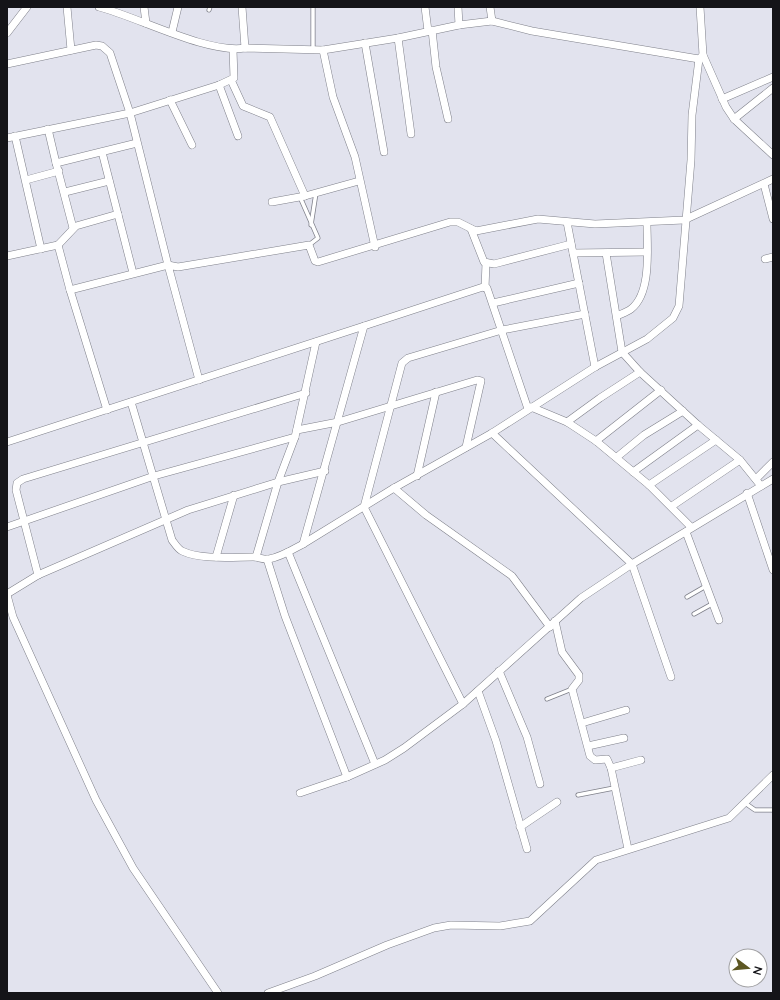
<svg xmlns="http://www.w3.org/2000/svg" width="780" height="1000" font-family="Lato,sans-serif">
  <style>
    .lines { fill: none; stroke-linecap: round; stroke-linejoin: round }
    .service-casing { stroke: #7f808a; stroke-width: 5 }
    .minor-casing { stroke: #7f808a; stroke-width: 8 }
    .service { stroke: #fff; stroke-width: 3.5 }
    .minor { stroke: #fff; stroke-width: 7 }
  </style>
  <rect width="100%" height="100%" fill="#e2e3ee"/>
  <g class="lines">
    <defs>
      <g id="service">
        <path d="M209 10 210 7"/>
        <path d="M313 50V7"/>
        <path d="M300 197 318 238 309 245"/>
        <path d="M311 225 316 193"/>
        <path d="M687 597 706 586"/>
        <path d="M694 614 712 604"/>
        <path d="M547 699 572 689"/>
        <path d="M578 795 614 788"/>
        <path d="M745 803 755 810H773"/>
      </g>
      <g id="minor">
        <path d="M67 7 71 50"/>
        <path d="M99 7C138 17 207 54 245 48L323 50 398 38 459 25 492 21 532 31 699 59"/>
        <path d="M144 7 146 23"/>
        <path d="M242 7 245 48"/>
        <path d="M425 7 428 31"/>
        <path d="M458 7 459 25"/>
        <path d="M490 7 492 21"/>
        <path d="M432 30 436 67 448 119"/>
        <path d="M172 32 178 7"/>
        <path d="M7 33 27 7"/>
        <path d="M398 38 411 134"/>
        <path d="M365 43 384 152"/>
        <path d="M323 50 333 97 355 157 375 247"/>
        <path d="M703 55 726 107 734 119 773 155"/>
        <path d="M7 64 96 45 102 46 110 53 130 113 168 265 70 290 58 245 7 256"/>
        <path d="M231 80 243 106 270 117 305 196"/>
        <path d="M219 85 238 136"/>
        <path d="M722 99 773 77"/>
        <path d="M170 100 192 145"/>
        <path d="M734 119 773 88"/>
        <path d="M48 129 56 163"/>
        <path d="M15 136 41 249"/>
        <path d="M7 138 130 113 219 85 234 78 233 50"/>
        <path d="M102 152 133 273"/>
        <path d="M26 180 59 171"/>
        <path d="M764 184 773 219"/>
        <path d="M65 192 109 181"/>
        <path d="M272 202 305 196 359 181"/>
        <path d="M567 222 595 367"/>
        <path d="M73 228 56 163 137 143"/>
        <path d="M471 229 484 262 494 264 571 244"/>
        <path d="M58 245 76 226 118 214"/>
        <path d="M573 253 647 252"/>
        <path d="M606 253 622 352 640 372 698 425 740 460 761 486"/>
        <path d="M765 259 773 257"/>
        <path d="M485 288 486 263"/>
        <path d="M70 290 107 410"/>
        <path d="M493 303 579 283"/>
        <path d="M617 316C621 314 627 312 631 309 652 293 647 247 647 223"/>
        <path d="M364 326 483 287 487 288 528 409"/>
        <path d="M199 380 168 265 178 267 309 245 315 261 318 262 450 222H458L476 231 538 219 595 224 684 220 773 179"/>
        <path d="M131 402 172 540C175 544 178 549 182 551 201 560 233 557 253 557 258 557 264 560 269 559 281 557 292 550 303 544L394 488 492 433 595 367 647 339 673 318 679 306 691 160 692 115 699 59 703 55 700 7"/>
        <path d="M531 407 567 422 596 441 649 485 691 527"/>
        <path d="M567 422 600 398 640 372"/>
        <path d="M297 430 338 422 477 380 481 381 466 447"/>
        <path d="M492 433 632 564 671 677"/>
        <path d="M596 441 661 390"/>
        <path d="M7 442 364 326 303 544"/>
        <path d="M617 457 644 435 683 411"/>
        <path d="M633 472 698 425"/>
        <path d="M417 476 436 392"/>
        <path d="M756 479 773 462"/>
        <path d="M649 485 716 440"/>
        <path d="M394 488 426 515 512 576 550 627"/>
        <path d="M747 493 773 570"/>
        <path d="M672 506 740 460"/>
        <path d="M7 527 154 476 295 437"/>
        <path d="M686 532 719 620"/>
        <path d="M288 552 375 764"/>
        <path d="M216 557 234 495"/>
        <path d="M256 557 278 482 295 437 316 342"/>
        <path d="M267 559 285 616 347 777"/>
        <path d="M38 575 16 490 17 483 23 479 306 393"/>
        <path d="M7 594 38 575 188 510 278 482 325 471"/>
        <path d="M7 595 13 617 96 800 133 868 218 993"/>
        <path d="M555 621 562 652 579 675V680L572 689 590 756 595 760 607 759 611 768 628 849"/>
        <path d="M499 671 527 737 540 784"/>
        <path d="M478 691 496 741 527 849"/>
        <path d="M463 704 364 507 402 363 408 358 502 330 585 314"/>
        <path d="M582 723 626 710"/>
        <path d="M588 746 624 738"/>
        <path d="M611 768 641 760"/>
        <path d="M300 793 347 777 385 760 404 748 463 704 581 598 632 564 773 479"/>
        <path d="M520 827 557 802"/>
        <path d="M268 993 315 976 387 945 434 928 451 925 500 926 530 921 596 860 729 818 773 775"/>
      </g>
    </defs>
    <!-- service casing -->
    <use href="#service" class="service-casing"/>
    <!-- minor casing -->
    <use href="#minor" class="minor-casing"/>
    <!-- service -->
    <use href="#service" class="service"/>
    <!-- minor -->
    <use href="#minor" class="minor"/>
  </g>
  <!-- border -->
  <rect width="780" height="1000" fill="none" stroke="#141418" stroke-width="16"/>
  <!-- north arrow -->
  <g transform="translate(748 968) rotate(106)"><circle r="19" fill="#ffffff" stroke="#a1a1a3"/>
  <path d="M0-3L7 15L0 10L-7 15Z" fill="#5d5723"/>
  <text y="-6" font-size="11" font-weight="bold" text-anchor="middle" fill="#141418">N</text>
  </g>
</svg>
